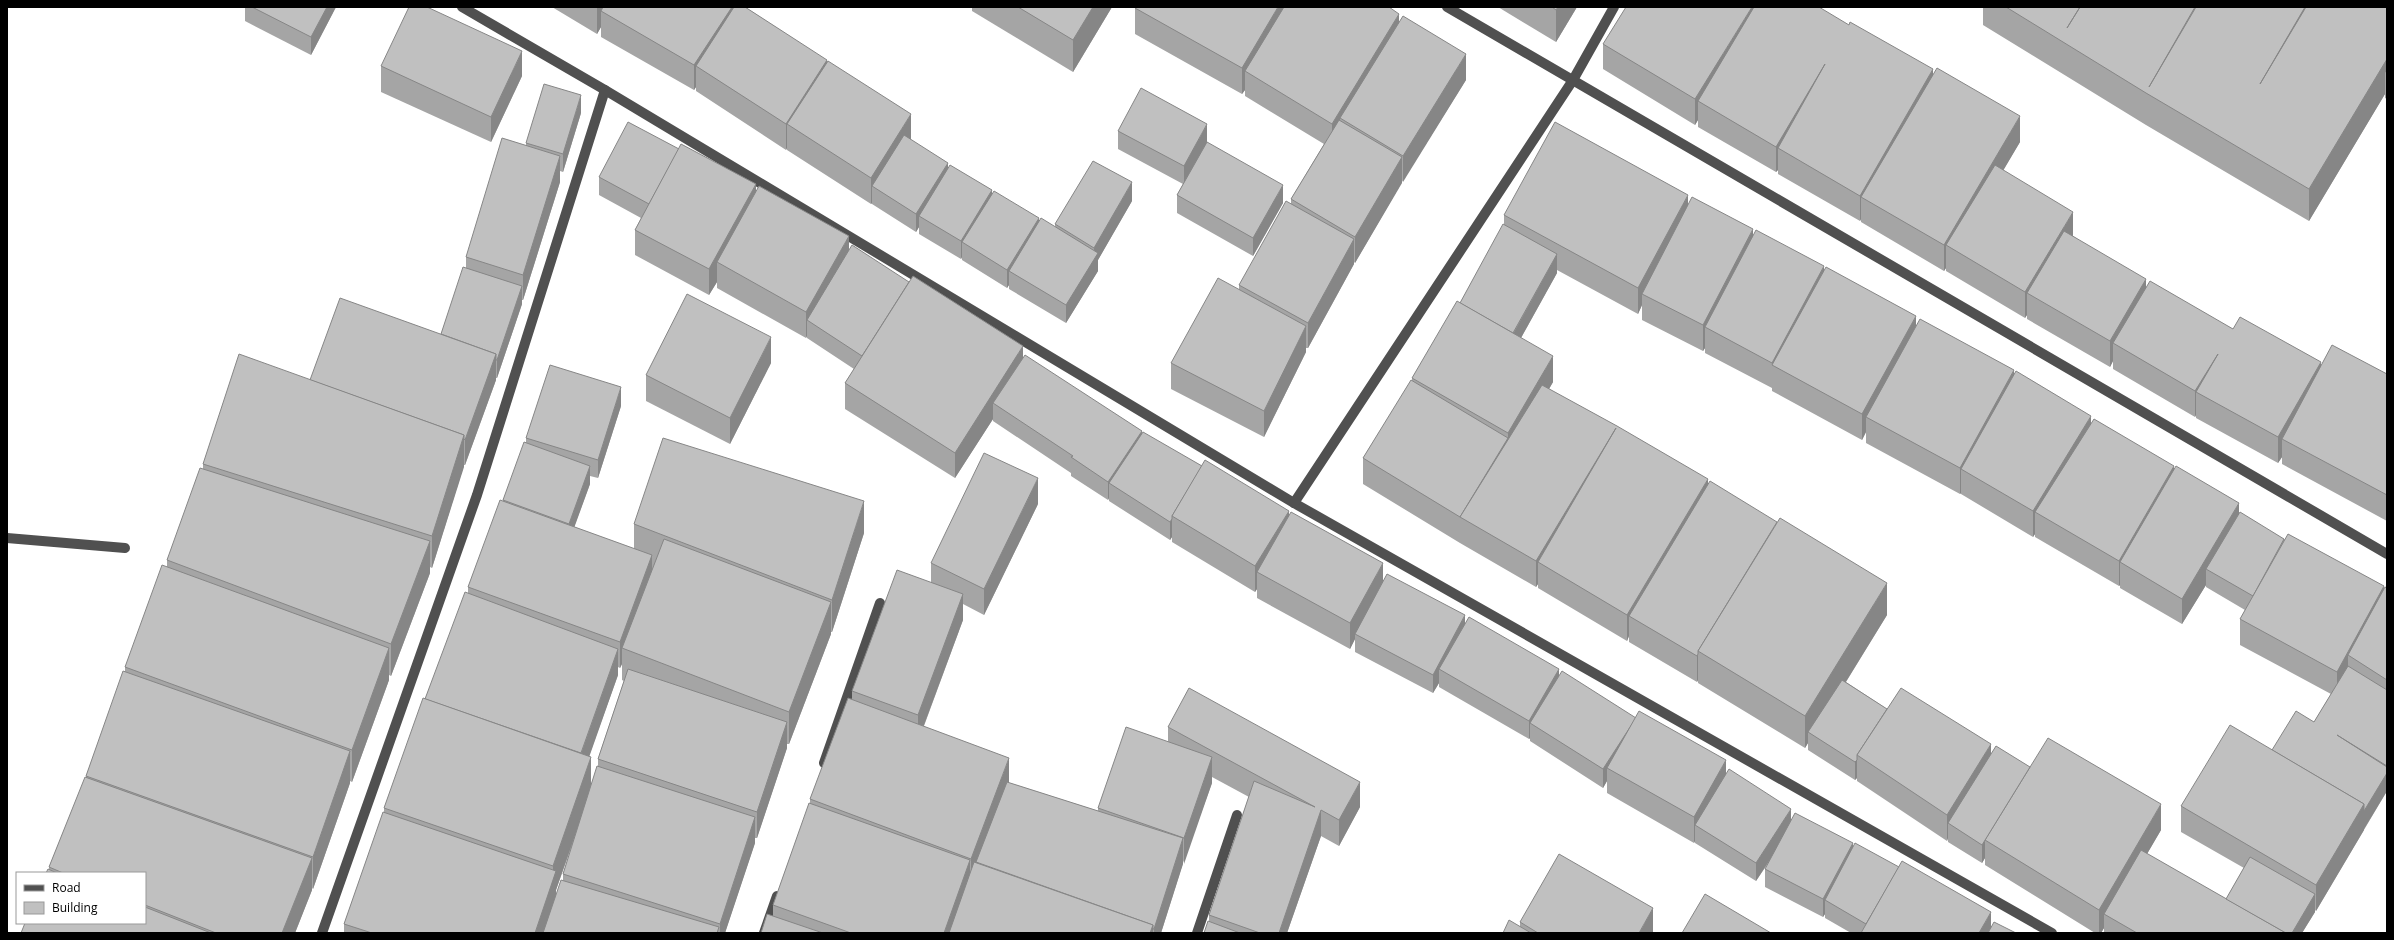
<svg xmlns="http://www.w3.org/2000/svg" width="2394" height="940" font-family="'Open Sans',sans-serif">
  <style>
    .lines { fill: none; stroke-linecap: round; stroke-linejoin: round }
    .minor { stroke: #505050; stroke-width: 10 }
    .wall { fill: #a5a5a5; fill-rule: evenodd }
    .shaded-wall { fill: #868686 }
    .building { fill: #c0c0c0; stroke: #868686 }
  </style>
  <rect width="100%" height="100%" fill="#fff"/>
  <g class="lines">
    <!-- minor -->
    <g class="minor">
      <path d="M462 7 605 90 1294 503 2052 933"/>
      <path d="M1447 7 2387 554"/>
      <path d="M1294 503 1573 80 1614 7"/>
      <path d="M7 538 125 548"/>
      <path d="M824 763 880 603"/>
      <path d="M322 933 477 495 605 90"/>
      <path d="M764 933 777 896"/>
      <path d="M1197 933 1237 815"/>
    </g>
  </g>
  <!-- wall -->
  <g class="wall">
    <path d="M245 7H336L311 55 245 21Z"/>
    <path d="M552 7H745L827 61 911 140 948 168 1039 222 1055 227V224L1132 201 1098 260V271L1066 323 1009 289V285L1007 288 962 260V257L961 259 919 234V227L916 232 872 204V203L871 204 787 150V148L786 150 696 91V87L694 90 601 37V27L597 34Z"/>
    <path d="M972 7H1112L1073 72 972 11Z"/>
    <path d="M1498 7H1577L1556 42Z"/>
    <path d="M1983 7H2387V99L2385 98V94L2309 221 2146 125 1983 25Z"/>
    <path d="M1135 8 1399 21 1466 80 1402 182 1355 263 1354 262V264L1308 348H1306V352L1264 437 1171 389V363L1239 290V285L1291 204V199L1324 144 1245 96V90L1242 94 1135 34Z"/>
    <path d="M1603 44 1933 75 2020 142 2003 170 2073 236 2146 287 2233 329 2321 366 2387 374V521L2282 464V457L2278 463 2196 418V415L2195 417 2113 369V361L2110 367 2027 319V315L2025 318 1946 271V268L1944 271 1861 222V219L1860 221 1778 174V170L1776 172 1698 127V120L1695 125 1603 69Z"/>
    <path d="M381 66 522 76 491 142 381 92Z"/>
    <path d="M581 113 563 172 560 171V182L523 300H522V304L497 378H496V380L465 465H464L432 568 430 567V573L391 676 389 675V680L352 782 350 781V783L313 889 312 888V890L295 933H21L145 923V873H46L49 870V867L86 777V776L125 671V667L167 566V560L203 469V464L310 380 441 334 466 268V257L526 145V143Z"/>
    <path d="M1118 131 1207 142 1283 203 1253 256 1177 213V195L1183 184 1118 149Z"/>
    <path d="M599 177 756 192 849 250 1023 357 1142 434 1202 466 1289 515 1383 581 1465 623 1559 676 1726 774 1791 820 1853 846 1991 927 2016 933H1851L1825 918V914L1823 917 1765 887V869L1771 859 1756 881 1695 843V841L1694 843 1607 793V781L1603 788 1530 741V738L1529 739 1439 687V683L1433 693 1355 652V639L1350 649 1257 598V589L1255 592 1172 542V537L1170 540 1109 501V498L1108 500 1071 476V473L993 421V419L955 478 845 409V383L854 369 807 338V336L806 338 717 288V282L709 295 635 255V230L641 218 599 195Z"/>
    <path d="M1688 205 1753 236 1824 271 1916 326 2014 375 2091 424 2174 469 2239 515 2284 539 2384 589 2387 588V791L2316 911 2315 910V912L2302 933H2104V928L2101 933H2095L1985 865V858L1982 863 1948 842V838L1947 841 1857 781V778L1855 780 1808 750V743L1805 748 1698 683V680L1697 682 1629 642V636L1627 641 1538 588V584L1536 587 1460 543V541V543L1363 484V458L1412 380V378L1460 303 1504 225V215ZM1557 270 1638 314 1642 305V320L1703 351 1705 348V353L1772 388V391L1862 440 1866 432V443L1960 494 1961 493V494L2033 537 2035 534V537L2119 586 2120 585V588L2182 624 2206 585V587L2245 610 2240 619V645L2331 694 2314 722 2272 750 2181 806V832L2244 868 2226 899 2147 854 2161 830 2030 767 1991 755 1887 709 1846 682 1887 615 1708 486 1549 389 1553 382 1521 338 1557 273Z"/>
    <path d="M771 363 730 444 646 401V375Z"/>
    <path d="M621 406 598 478 590 476V484L574 527 634 549V524L864 533 832 632H831V634L789 744H787V748L757 838H755V843L725 933H344V924L384 812V808L425 699 468 593V587L526 443V438ZM622 664V680L624 681 598 759V766L591 785 589 756 618 675V667L620 668ZM574 840 563 874V881L556 895V890Z"/>
    <path d="M1038 504 984 615 963 604V620L924 726 1009 783 1098 811V808L1168 742V727L1360 807 1339 846 1321 836 1287 933H1204L1209 922V915L1249 797 1212 777V783L1183 863 1161 933H761L773 916V905L810 803V799L852 699V691L931 583V563Z"/>
    <path d="M1520 922 1653 933H1503L1520 926Z"/>
  </g>
  <!-- shaded-wall -->
  <g class="shaded-wall">
    <path d="M327 7H336L311 55V37Z"/>
    <path d="M597 7H613L601 11V27L597 34Z"/>
    <path d="M732 7H736L696 66V87L694 90V65Z"/>
    <path d="M1093 7H1112L1073 72V40Z"/>
    <path d="M1278 7H1292L1245 71V90L1242 94V68Z"/>
    <path d="M1558 7H1577L1556 42V10Z"/>
    <path d="M1752 7H1768L1698 101V120L1695 125V99Z"/>
    <path d="M2305 7H2324L2260 84Z"/>
    <path d="M1399 14V39L1340 118V137L1332 149V124Z"/>
    <path d="M522 51V76L491 142V117Z"/>
    <path d="M1466 54V80L1403 182V156Z"/>
    <path d="M2387 59V73L2385 72V94L2309 221V189Z"/>
    <path d="M827 60V86L787 124V148L786 150V124Z"/>
    <path d="M1825 64 1778 148V170L1776 172V147Z"/>
    <path d="M1933 69V95L1861 197V219L1860 221V196Z"/>
    <path d="M581 95V113L563 172V154Z"/>
    <path d="M911 114V140L872 186V203L871 204V178Z"/>
    <path d="M2020 116V142L1956 251 1946 245V268L1944 271V245Z"/>
    <path d="M1207 124V142L1184 184V166Z"/>
    <path d="M560 156V182L523 300V275Z"/>
    <path d="M1402 157V183L1355 263V237Z"/>
    <path d="M948 163V182L919 216V227L916 232V214Z"/>
    <path d="M1132 182V201L1098 260V271L1066 323V305L1094 259V248Z"/>
    <path d="M756 184V209L717 262V282L709 295V269Z"/>
    <path d="M1283 185V203L1253 256V238Z"/>
    <path d="M992 190V208L962 242V257L961 259V241Z"/>
    <path d="M1688 195V221L1642 294V305L1638 314V288Z"/>
    <path d="M2073 212V238L2027 293V315L2025 318V292Z"/>
    <path d="M1039 218V236L1009 271V285L1007 288V270Z"/>
    <path d="M1753 229V255L1705 327V348L1703 351V325Z"/>
    <path d="M849 236V262L807 320V336L806 338V312Z"/>
    <path d="M1354 239V264L1308 348V323Z"/>
    <path d="M1557 254V273L1512 354V336Z"/>
    <path d="M1824 266V292L1772 365V389V363Z"/>
    <path d="M2146 279V305L2113 343V361L2110 367V341Z"/>
    <path d="M522 286V304L497 378V360Z"/>
    <path d="M1916 316V342L1866 417V432L1862 440V414Z"/>
    <path d="M1306 326V352L1264 437V411Z"/>
    <path d="M771 337V363L730 444V418Z"/>
    <path d="M1023 346V371L993 403V419L955 478V453Z"/>
    <path d="M496 354V380L465 465V440Z"/>
    <path d="M2218 354 2196 392V415L2195 417V391Z"/>
    <path d="M1553 356V382L1508 459V433Z"/>
    <path d="M2321 362V388L2282 439V457L2278 463V437Z"/>
    <path d="M2014 370V395L1961 469V493L1960 494V468Z"/>
    <path d="M621 387V406L598 478V460Z"/>
    <path d="M2091 416V442L2035 512V534L2033 537V511Z"/>
    <path d="M1616 428 1538 562V584L1536 587V561Z"/>
    <path d="M1142 431V449L1109 483V498L1108 500V482Z"/>
    <path d="M464 435V467L432 568V536Z"/>
    <path d="M1508 438V464L1460 517V543V517Z"/>
    <path d="M590 466V484L569 542V524Z"/>
    <path d="M2174 466V491L2120 562V585L2119 586V561Z"/>
    <path d="M1038 478V504L984 615V589Z"/>
    <path d="M1708 479V505L1629 616V636L1627 641V615Z"/>
    <path d="M864 501V533L832 632V600Z"/>
    <path d="M2239 503V529L2206 569V585L2182 624V599Z"/>
    <path d="M1289 511V537L1257 572V589L1255 592V566Z"/>
    <path d="M1172 519V537L1170 540V522Z"/>
    <path d="M430 541V573L391 676V644Z"/>
    <path d="M652 555V581L622 648V664L620 668V642Z"/>
    <path d="M1383 563V589L1355 634V639L1350 649V623Z"/>
    <path d="M1887 583V615L1813 735 1808 732V743L1805 748V716Z"/>
    <path d="M2384 586V612L2348 655V679L2337 698V672Z"/>
    <path d="M963 594V620L918 741V715Z"/>
    <path d="M831 602V634L789 744V712Z"/>
    <path d="M1465 615V633L1439 669V683L1433 693V675Z"/>
    <path d="M389 648V680L352 782V750Z"/>
    <path d="M618 649V675L580 783V757Z"/>
    <path d="M1698 654V680L1697 682V656Z"/>
    <path d="M1559 669V687L1530 723V738L1529 739V721Z"/>
    <path d="M1636 718 1607 768V781L1603 788V769Z"/>
    <path d="M787 722V748L757 838V812Z"/>
    <path d="M1991 744V769L1948 823V838L1947 841V815Z"/>
    <path d="M350 751V783L313 889V857Z"/>
    <path d="M591 757V789L556 890V903L546 933H535L553 879V866Z"/>
    <path d="M1212 757V783L1184 864V838Z"/>
    <path d="M1009 758V784L971 885V859Z"/>
    <path d="M1726 760V786L1695 825V841L1694 843V817Z"/>
    <path d="M1857 760V778L1855 780V762Z"/>
    <path d="M2387 773V791L2364 829V811Z"/>
    <path d="M1360 782V807L1339 846V820Z"/>
    <path d="M2161 804V830L2110 917 2104 914V928L2101 933H2099V910Z"/>
    <path d="M2364 804V830L2316 911V885Z"/>
    <path d="M1791 809V827L1756 881V863Z"/>
    <path d="M1321 810V836L1287 933H1279Z"/>
    <path d="M755 817V843L725 933H720V924Z"/>
    <path d="M1183 838V864L1161 933H1154V929Z"/>
    <path d="M1985 840V858L1982 863V845Z"/>
    <path d="M1853 843V861L1825 900V914L1823 917V899Z"/>
    <path d="M312 858V890L295 933H282Z"/>
    <path d="M970 860V885L953 933H944Z"/>
    <path d="M2315 894V912L2302 933H2292Z"/>
    <path d="M1653 908V933H1639Z"/>
    <path d="M1991 912V933H1979Z"/>
    <path d="M1153 925V933H1150Z"/>
  </g>
  <!-- building -->
  <g class="building">
    <path d="M252 7H327L311 37Z"/>
    <path d="M409 7H427L522 51 491 117 381 66Z"/>
    <path d="M603 7H732L694 65 601 11Z"/>
    <path d="M734 7H745L827 60 786 124 696 66Z"/>
    <path d="M1018 7H1093L1073 40Z"/>
    <path d="M1136 7H1278L1242 68 1135 8Z"/>
    <path d="M1284 7H1389L1399 14 1332 124 1245 71Z"/>
    <path d="M1552 7H1558L1556 10Z"/>
    <path d="M1626 7H1752L1695 99 1603 44Z"/>
    <path d="M1754 7H1819L1849 25 1850 22 1933 69 1860 196 1778 148 1825 64 1776 147 1698 101Z"/>
    <path d="M2006 7H2080L2067 28 2080 7H2195L2149 87 2196 7H2305L2260 84 2306 7H2387V59L2309 189 2146 93Z"/>
    <path d="M1403 16 1466 54 1403 156 1340 118Z"/>
    <path d="M828 61 911 114 871 178 787 124Z"/>
    <path d="M1937 68 2020 116 1944 245 1861 197Z"/>
    <path d="M544 84 581 95 563 154 526 143Z"/>
    <path d="M1141 88 1207 124 1184 166 1118 131Z"/>
    <path d="M1339 120 1402 157 1355 237 1291 199Z"/>
    <path d="M628 122 679 149 649 204 599 177Z"/>
    <path d="M1555 122 1688 195 1638 288 1504 215Z"/>
    <path d="M904 135 948 163 916 214 872 186Z"/>
    <path d="M502 138 560 156 523 275 466 257Z"/>
    <path d="M1207 142 1283 185 1253 238 1177 195Z"/>
    <path d="M681 144 756 184 709 269 635 230Z"/>
    <path d="M1093 161 1132 182 1094 248 1055 224Z"/>
    <path d="M950 165 992 190 961 241 919 216Z"/>
    <path d="M1995 165 2073 212 2025 292 1946 245Z"/>
    <path d="M759 186 849 236 806 312 717 262Z"/>
    <path d="M994 191 1039 218 1007 270 962 242Z"/>
    <path d="M1692 197 1753 229 1703 325 1642 294Z"/>
    <path d="M1286 201 1354 239 1308 323 1239 285Z"/>
    <path d="M1041 218 1098 253 1066 305 1009 271Z"/>
    <path d="M1503 224 1557 254 1513 333 1460 303Z"/>
    <path d="M1756 230 1824 266 1772 363 1705 327Z"/>
    <path d="M2064 231 2146 279 2110 341 2027 293Z"/>
    <path d="M852 245 909 282 862 356 807 320Z"/>
    <path d="M463 267 522 286 497 360H496V354L441 334Z"/>
    <path d="M1826 267 1916 316 1862 414 1772 365Z"/>
    <path d="M913 276 1023 346 955 453 845 383Z"/>
    <path d="M1218 278 1306 326 1264 411 1171 363Z"/>
    <path d="M2150 281 2233 329 2240 317 2321 362 2278 437 2196 392 2218 354 2195 391 2113 343Z"/>
    <path d="M687 294 771 337 730 418 646 375Z"/>
    <path d="M340 298 496 354 465 440 464 439V435L310 380Z"/>
    <path d="M1457 301 1553 356 1508 433 1412 378Z"/>
    <path d="M1920 319 2014 370 1960 468 1866 417Z"/>
    <path d="M2332 345 2387 374V495L2282 439Z"/>
    <path d="M239 354 464 435 432 536 203 464Z"/>
    <path d="M1025 355 1142 431 1108 482 1071 457 1073 456 993 403Z"/>
    <path d="M550 365 621 387 598 460 526 438Z"/>
    <path d="M2016 371 2091 416 2033 511 1961 469Z"/>
    <path d="M1411 380 1508 438 1460 517 1363 458Z"/>
    <path d="M1542 385 1617 426 1708 479 1627 615 1538 562 1616 428 1536 561 1460 517Z"/>
    <path d="M2094 419 2174 466 2119 561 2035 512Z"/>
    <path d="M1143 432 1202 466 1172 516V519L1170 522 1109 483Z"/>
    <path d="M663 438 864 501 832 600 634 524Z"/>
    <path d="M524 442 590 466 569 524 503 500Z"/>
    <path d="M984 453 1038 478 984 589 931 563Z"/>
    <path d="M1205 460 1289 511 1255 566 1172 516Z"/>
    <path d="M2176 466 2239 503 2182 599 2120 562Z"/>
    <path d="M200 468 430 541 391 644 167 560Z"/>
    <path d="M1710 481 1777 522 1698 651V654L1697 656 1629 616Z"/>
    <path d="M500 500 652 555 620 642 468 587Z"/>
    <path d="M1291 512 1383 563 1350 623 1257 572Z"/>
    <path d="M2240 512 2284 539 2253 596 2206 569Z"/>
    <path d="M1780 518 1887 583 1805 716 1698 651Z"/>
    <path d="M2288 534 2384 586 2337 672 2240 619Z"/>
    <path d="M664 539 831 602 789 712 622 648Z"/>
    <path d="M162 565 389 648 352 750 125 667Z"/>
    <path d="M897 570 963 594 918 715 852 691Z"/>
    <path d="M1387 574 1465 615 1433 675 1355 634Z"/>
    <path d="M2385 587 2387 588V680L2348 655Z"/>
    <path d="M465 592 618 649 581 753 425 699Z"/>
    <path d="M1469 617 1559 669 1529 721 1439 669Z"/>
    <path d="M2348 666 2387 690V766L2337 735 2387 767V773L2364 811V804L2272 750 2296 711 2314 722Z"/>
    <path d="M628 669 787 722 757 812 598 759Z"/>
    <path d="M123 671 350 751 313 857 86 776Z"/>
    <path d="M1562 671 1636 718 1603 769 1530 723Z"/>
    <path d="M1842 680 1887 709 1857 755V760L1855 762 1808 732Z"/>
    <path d="M1189 688 1360 782 1339 820 1321 810 1279 933H1260L1209 915 1254 781 1315 807 1168 727Z"/>
    <path d="M1901 688 1991 744 1947 815 1857 755Z"/>
    <path d="M423 698 591 757 553 866 384 808Z"/>
    <path d="M848 698 1009 758 971 859 810 799Z"/>
    <path d="M1639 711 1726 760 1694 817 1607 768Z"/>
    <path d="M2230 725 2364 804 2316 885 2181 806Z"/>
    <path d="M1126 727 1212 757 1184 838 1098 808Z"/>
    <path d="M2048 738 2161 804 2099 910 1985 840Z"/>
    <path d="M1996 746 2030 767 1982 845 1948 823Z"/>
    <path d="M597 766 755 817 720 924 563 874Z"/>
    <path d="M1729 769 1791 809 1756 863 1695 825Z"/>
    <path d="M85 777 312 858 282 933H216L145 905V873H63L49 867Z"/>
    <path d="M1007 782 1183 838 1154 929H1153V925L976 862Z"/>
    <path d="M809 803 970 860 944 933H851L773 905Z"/>
    <path d="M383 812 556 871 535 933H372L344 924Z"/>
    <path d="M1795 813 1853 843 1823 899 1765 869Z"/>
    <path d="M1855 843 1899 867 1866 924 1825 900Z"/>
    <path d="M2141 850 2286 933H2137L2104 914Z"/>
    <path d="M1559 854 1653 908 1639 933H1538L1520 922Z"/>
    <path d="M2250 857 2315 894 2292 933H2286L2226 899Z"/>
    <path d="M1902 861 1991 912 1979 933H1861Z"/>
    <path d="M974 862 1153 925 1150 933H949Z"/>
    <path d="M48 869 57 873H46Z"/>
    <path d="M561 880 719 927 717 933H543Z"/>
    <path d="M1705 894 1771 933H1682Z"/>
    <path d="M145 907 211 933H21L25 923H145Z"/>
    <path d="M767 914 823 933H761Z"/>
    <path d="M1509 920 1531 933H1503Z"/>
    <path d="M1208 921 1240 933H1204Z"/>
    <path d="M1994 922 2016 933H1988Z"/>
  </g>
  <!-- border -->
  <rect width="2394" height="940" fill="none" stroke="#000000" stroke-width="16"/>
  <!-- legend -->
  <rect x="16" y="872" width="130" height="52" fill="#ffffff" stroke="#999999"/>
  <rect x="24" y="885" width="20" height="6" fill="#505050" stroke="#999999"/>
  <text x="52" y="892" font-size="12" fill="#000000">Road</text>
  <rect x="24" y="902" width="20" height="12" fill="#c0c0c0" stroke="#999999"/>
  <text x="52" y="912" font-size="12" fill="#000000">Building</text>
</svg>
